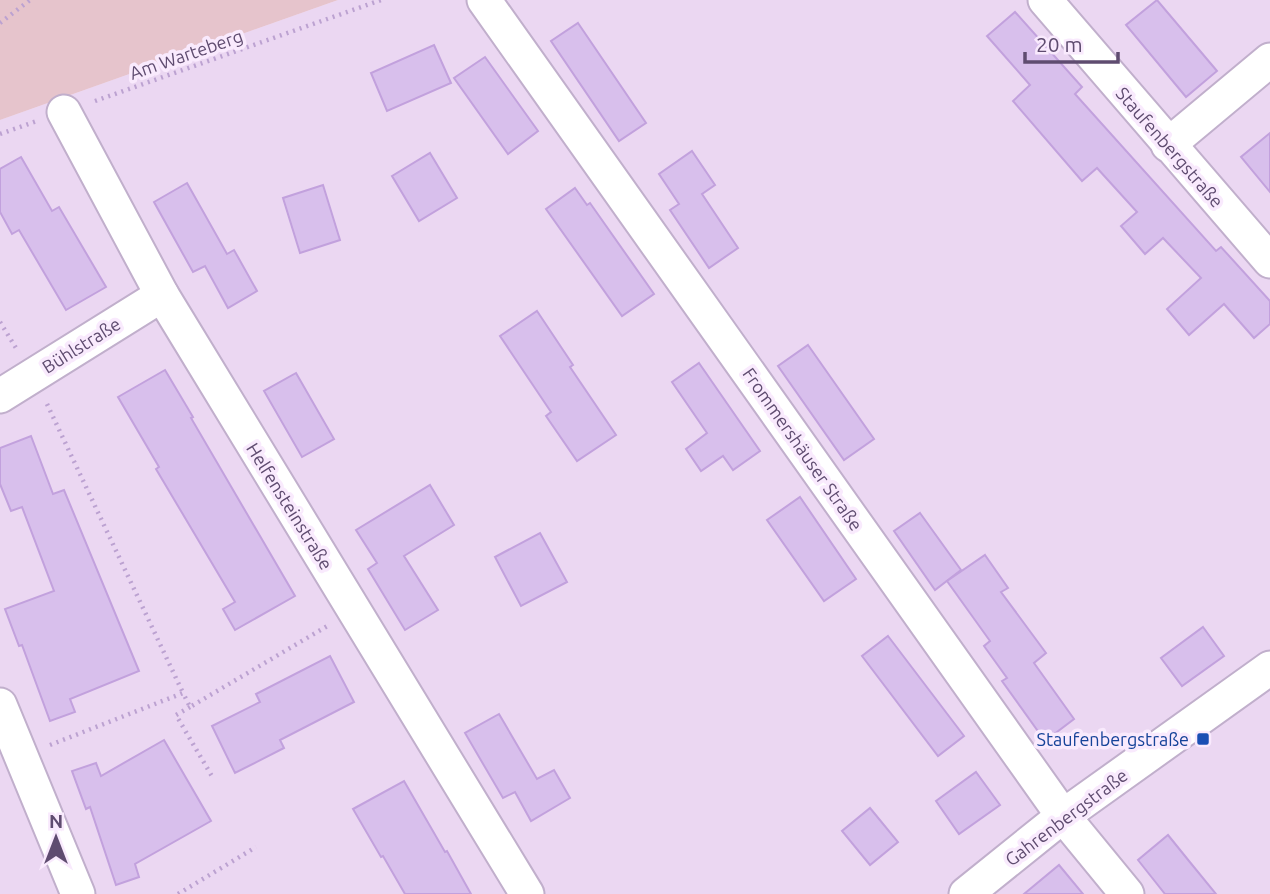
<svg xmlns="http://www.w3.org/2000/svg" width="1270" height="894" font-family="Ubuntu,sans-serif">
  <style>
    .residential { fill: #ebd7f2 }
    .green { fill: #e6c4cc }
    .building { fill: #d8bfec; stroke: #c2a1dd; stroke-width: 2 }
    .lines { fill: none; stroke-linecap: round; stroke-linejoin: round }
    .minor-casing { stroke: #c1afcc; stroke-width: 37 }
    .path { stroke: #bca2d1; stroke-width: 4.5; stroke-dasharray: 2 5; stroke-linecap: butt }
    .minor { stroke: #fff; stroke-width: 33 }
    .transit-dot { fill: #1a4fb4; stroke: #f9eafd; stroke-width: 2.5 }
    .labels { text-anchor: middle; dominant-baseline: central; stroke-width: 7; stroke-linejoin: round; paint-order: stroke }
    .street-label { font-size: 18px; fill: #5f4c70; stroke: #f9eafd }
    .transit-label { font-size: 18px; fill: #164399; stroke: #f9eafd; text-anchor: end }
  </style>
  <rect width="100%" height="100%" fill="#f5e4fa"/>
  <!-- residential -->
  <path class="residential" d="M338 0H1270V894H0V120Z"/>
  <!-- green -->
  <path class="green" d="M0 0H338L0 120Z"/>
  <!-- building -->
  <g class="building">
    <path d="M1157 0 1217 71 1186 97 1126 25Z"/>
    <path d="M1015 12 1082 87 1075 94 1216 251 1221 247 1270 301V324L1254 338 1224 304 1189 335 1167 309 1201 278 1163 238 1145 254 1121 226 1137 212 1097 168 1082 181 1013 101 1030 85 987 36Z"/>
    <path d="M578 23 646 123 619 141 551 41Z"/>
    <path d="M434 45 451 83 387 111 371 73Z"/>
    <path d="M485 57 538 131 508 154 454 78Z"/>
    <path d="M1270 133V192L1241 157Z"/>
    <path d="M692 151 715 185 702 194 738 248 709 268 670 210 679 204 659 174Z"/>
    <path d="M430 153 457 198 419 221 392 176Z"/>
    <path d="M21 157 52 211 59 207 106 287 66 310 19 230 12 234 0 212V169Z"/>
    <path d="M187 183 227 254 234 250 257 291 228 308 205 266 193 272 154 202Z"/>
    <path d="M323 185 340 240 300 253 283 198Z"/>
    <path d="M575 188 587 205 590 203 654 294 622 316 546 209Z"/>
    <path d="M537 311 573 365 570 367 616 435 577 461 546 416 551 412 500 336Z"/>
    <path d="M808 345 874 439 844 460 778 366Z"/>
    <path d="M699 363 760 451 733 470 723 456 701 471 686 449 707 433 672 382Z"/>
    <path d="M165 370 193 417 191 418 295 596 235 630 223 609 235 602 156 469 159 467 118 397Z"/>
    <path d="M296 373 334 439 302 457 264 391Z"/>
    <path d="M31 436 53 494 64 490 139 671 70 699 75 712 50 721 22 645 19 646 5 609 54 591 22 507 11 511 0 484V448Z"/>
    <path d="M430 485 454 525 404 556 438 610 405 630 368 569 377 563 356 530Z"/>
    <path d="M800 497 856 579 824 601 767 520Z"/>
    <path d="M920 513 961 570 935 590 894 531Z"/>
    <path d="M540 533 567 582 521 606 495 557Z"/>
    <path d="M985 555 1008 588 1001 592 1046 653 1034 663 1074 719 1045 741 1002 681 1007 678 984 646 990 641 947 581Z"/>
    <path d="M1203 627 1224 656 1182 686 1161 658Z"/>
    <path d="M888 636 964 736 938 756 862 656Z"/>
    <path d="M330 656 354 702 280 740 284 748 235 773 212 726 260 702 256 694Z"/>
    <path d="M499 714 537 779 554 770 570 798 531 821 515 792 503 798 465 733Z"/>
    <path d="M164 740 211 821 135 864 139 877 116 885 90 807 86 809 72 771 96 763 101 776Z"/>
    <path d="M976 772 1000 805 959 834 936 801Z"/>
    <path d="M404 781 445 852 447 851 471 894H405L383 856 381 857 353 809Z"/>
    <path d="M870 808 898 842 870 865 842 831Z"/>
    <path d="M1168 835 1189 861 1216 894H1165L1138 860Z"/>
    <path d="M1059 865 1083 894H1024Z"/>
  </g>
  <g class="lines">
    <defs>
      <g id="minor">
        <path d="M484 0 1063 816 1127 894"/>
        <path d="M1045 0 1270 261"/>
        <path d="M64 112 162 295 527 894"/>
        <path d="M1168 145 1270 60"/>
        <path d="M0 396 162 295"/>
        <path d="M0 705 78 894"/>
        <path d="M966 894 1063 816 1270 668"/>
      </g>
    </defs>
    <!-- minor casing -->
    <use href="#minor" class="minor-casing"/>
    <!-- path -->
    <g class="path">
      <path d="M0 23 30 0"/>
      <path d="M95 101 381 0"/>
      <path d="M0 134 37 121"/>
      <path d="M0 322 16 348"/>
      <path d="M47 404 183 693"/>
      <path d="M190 707 176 715 213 778"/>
      <path d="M50 745 183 693 190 707 329 625"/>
      <path d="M178 894 256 847"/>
    </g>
    <!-- minor -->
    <use href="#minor" class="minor"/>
  </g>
  <!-- markers -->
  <rect class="transit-dot" x="1196" y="732" width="14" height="14" rx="3.5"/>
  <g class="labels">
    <!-- street labels -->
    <g class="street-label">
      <text transform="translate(186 54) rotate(-19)">Am Warteberg</text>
      <text transform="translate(1170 147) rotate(49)">Staufenbergstraße</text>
      <text transform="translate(81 345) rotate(-32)">Bühlstraße</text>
      <text transform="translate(803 449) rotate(55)">Frommershäuser Straße</text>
      <text transform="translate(290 506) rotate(58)">Helfensteinstraße</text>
      <text transform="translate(1066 817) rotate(-37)">Gahrenbergstraße</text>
    </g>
    <!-- transit labels -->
    <g class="transit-label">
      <text x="1189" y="739">Staufenbergstraße</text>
    </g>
  </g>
  <!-- north arrow -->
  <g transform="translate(56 838)" stroke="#f9eafd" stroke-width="5" paint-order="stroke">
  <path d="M0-5L12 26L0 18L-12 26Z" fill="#5f4c70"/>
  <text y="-10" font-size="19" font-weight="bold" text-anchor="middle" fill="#5f4c70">N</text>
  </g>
  <!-- scale -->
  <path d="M1025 52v10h93v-10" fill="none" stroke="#5f4c70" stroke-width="3.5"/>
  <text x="1036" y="52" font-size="21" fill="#5f4c70" stroke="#f9eafd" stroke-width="5" paint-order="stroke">20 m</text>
</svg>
